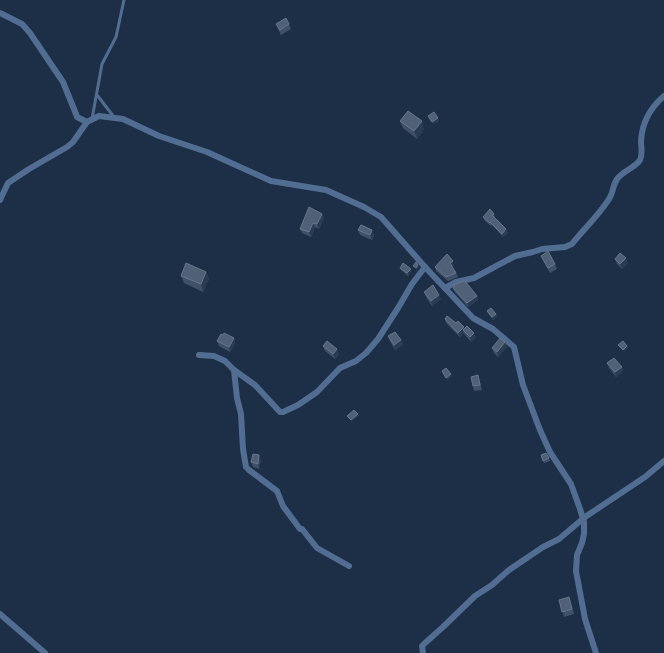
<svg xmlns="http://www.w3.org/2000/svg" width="664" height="653" font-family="'Playfair Display',serif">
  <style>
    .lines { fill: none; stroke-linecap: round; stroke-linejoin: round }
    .service { stroke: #526d92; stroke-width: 3 }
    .minor { stroke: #526d92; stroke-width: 6 }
    .wall { fill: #3f5068 }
    .shaded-wall { fill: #2a3c54 }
    .building { fill: #506177; stroke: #66768b }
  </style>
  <rect width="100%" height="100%" fill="#1d2f46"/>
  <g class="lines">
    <!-- service -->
    <g class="service">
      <path d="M97 95 114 117"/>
      <path d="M92 119 102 64 116 37 124 0"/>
    </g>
    <!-- minor -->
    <g class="minor">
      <path d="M0 13 22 24 30 33 63 82 76 114 77 117 87 122"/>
      <path d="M0 200 8 183 29 169 67 147 73 142 87 122 99 116 123 119 159 136 207 152 271 181 326 190 364 207 381 217 425 267 473 318 493 329 514 347 523 385 540 430 550 452 571 484 580 509 584 522V534L582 543 577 555 576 571 585 619 596 653"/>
      <path d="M445 288 456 282 474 278 515 256 533 252 542 249 565 247 572 244C584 229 599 215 609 199 613 193 613 185 617 179 623 171 636 167 640 160 643 154 641 147 641 141 642 123 650 108 664 96"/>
      <path d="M199 355 214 356 225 361 234 370 255 385 280 412H283L298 405 317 392 340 368 356 361 366 353 378 339 398 308 412 284 425 267"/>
      <path d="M234 370 237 398 241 414 243 449 246 467 249 470 277 491 283 506 300 529H302L317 548 349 566"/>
      <path d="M0 614 45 653"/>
      <path d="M423 653 422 646 425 643 443 627 475 596 492 585 509 570 543 547 559 539 585 517 645 477 664 461"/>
    </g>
  </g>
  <!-- wall -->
  <g class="wall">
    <path d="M276 24H289L291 29 281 35 278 29Z"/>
    <path d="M400 121 424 129 417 139 403 128Z"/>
    <path d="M494 214 495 218 506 229 508 233 503 237 492 225 491 226 485 221 483 217Z"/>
    <path d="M324 218 319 229 315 227 311 237 302 233 300 229Z"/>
    <path d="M358 230 374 235 372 240 360 235Z"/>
    <path d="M541 256 555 264 557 269 550 273 543 260Z"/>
    <path d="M615 259 628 263 622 269 617 264Z"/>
    <path d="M454 265 452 267 456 273 458 277 448 281 436 271 435 267Z"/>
    <path d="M400 268 411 271 408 276 401 270Z"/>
    <path d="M206 272 209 279 203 292 184 283 181 276Z"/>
    <path d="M453 285 477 296 478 300 468 307 454 291 453 288 454 287Z"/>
    <path d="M424 292 441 299 432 306 426 297Z"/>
    <path d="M487 311 496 314 497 316 493 320 488 313Z"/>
    <path d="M445 319 456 323 476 337 471 342 465 335 464 333 460 337 446 323Z"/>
    <path d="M223 335 234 338 235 343 230 352 219 346 217 341Z"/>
    <path d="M388 336 401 340 403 345 395 350 390 341Z"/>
    <path d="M323 346 339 354 335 359 325 351Z"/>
    <path d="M507 347 498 357 494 353 492 348Z"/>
    <path d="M607 363 622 367 623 371 616 377 609 368Z"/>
    <path d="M478 375 482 390 474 391 473 386Z"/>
    <path d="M541 455 549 458 550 461 544 463Z"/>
    <path d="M261 460 259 469 253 467 251 462Z"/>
    <path d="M569 597 574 614 564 617 559 600Z"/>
  </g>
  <!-- shaded-wall -->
  <g class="shaded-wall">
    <path d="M438 118 439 121 433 124 432 122Z"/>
    <path d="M422 121 424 129 417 139 414 131Z"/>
    <path d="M322 214 324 218 319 229 317 224Z"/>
    <path d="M313 223 315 227 311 237 309 232Z"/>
    <path d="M506 229 508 233 503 237 502 234Z"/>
    <path d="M372 230 374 235 372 240 370 235Z"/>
    <path d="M626 258 628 263 622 269 620 264Z"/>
    <path d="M453 261 454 265 452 268 450 263Z"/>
    <path d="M418 265 419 267 416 271V268Z"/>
    <path d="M411 269V271L408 276 407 273Z"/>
    <path d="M206 272 209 279 203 292 201 284Z"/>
    <path d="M439 295 441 299 432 306 431 301Z"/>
    <path d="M477 296 478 300 468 307 467 303Z"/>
    <path d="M496 314 497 316 493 320 492 317Z"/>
    <path d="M464 327 465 332 463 330 464 333 460 337 458 333Z"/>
    <path d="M474 333 476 337 471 342 470 337Z"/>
    <path d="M234 338 235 343 230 352 229 347Z"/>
    <path d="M401 340 403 345 395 350 394 345Z"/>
    <path d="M505 342 507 347 498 357 497 352Z"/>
    <path d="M627 346 628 348 624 352 623 350Z"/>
    <path d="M337 349 339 354 335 359 333 354Z"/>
    <path d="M622 367 623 371 616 377 615 372Z"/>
    <path d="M451 374 452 377 447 380 446 378Z"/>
    <path d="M358 414 359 416 351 422V420Z"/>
    <path d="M259 455 261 460 259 469 258 464Z"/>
  </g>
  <!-- building -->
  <g class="building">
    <path d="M286 18 289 24 280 30 276 24Z"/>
    <path d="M408 111 422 121 414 131 400 121Z"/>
    <path d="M434 112 438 118 432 122 428 116Z"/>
    <path d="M309 207 322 214 317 224 313 223 309 232 300 229Z"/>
    <path d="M490 209 494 214 492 215 506 229 502 234 490 222V223L483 217Z"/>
    <path d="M361 225 372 230 370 235 358 230Z"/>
    <path d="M548 251 555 264 548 268 541 256Z"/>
    <path d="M620 253 626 258 620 264 615 259Z"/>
    <path d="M447 254 453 261 450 263 456 273 446 277 435 267Z"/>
    <path d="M416 262 418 265 416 268 413 266Z"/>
    <path d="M186 263 206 272 201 284 181 276Z"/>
    <path d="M403 263 411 269 407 273 400 268Z"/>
    <path d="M465 281 477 296 467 303 453 288 455 286 453 285Z"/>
    <path d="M433 285 439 295 431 301 424 292Z"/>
    <path d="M491 308 496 314 492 317 487 311Z"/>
    <path d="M447 316 456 323 458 321 464 327 458 333 445 319Z"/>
    <path d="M467 326 474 333 470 337 463 330Z"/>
    <path d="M395 332 401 340 394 345 388 336Z"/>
    <path d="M224 333 234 338 229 347 217 341 221 334 223 335Z"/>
    <path d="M500 338 505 342 497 352 492 348Z"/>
    <path d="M327 341 337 349 333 354 323 346Z"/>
    <path d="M623 341 627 346 623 350 618 345Z"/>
    <path d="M614 358 622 367 615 372 607 363Z"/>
    <path d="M446 368 451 374 446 378 442 371Z"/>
    <path d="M478 375 480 385 473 386 471 377Z"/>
    <path d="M354 410 358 414 351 420 347 416Z"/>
    <path d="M546 453 549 458 543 461 541 455Z"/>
    <path d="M253 454 259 455 258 464 251 462Z"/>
    <path d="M569 597 572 609 562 612 559 600Z"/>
  </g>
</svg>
